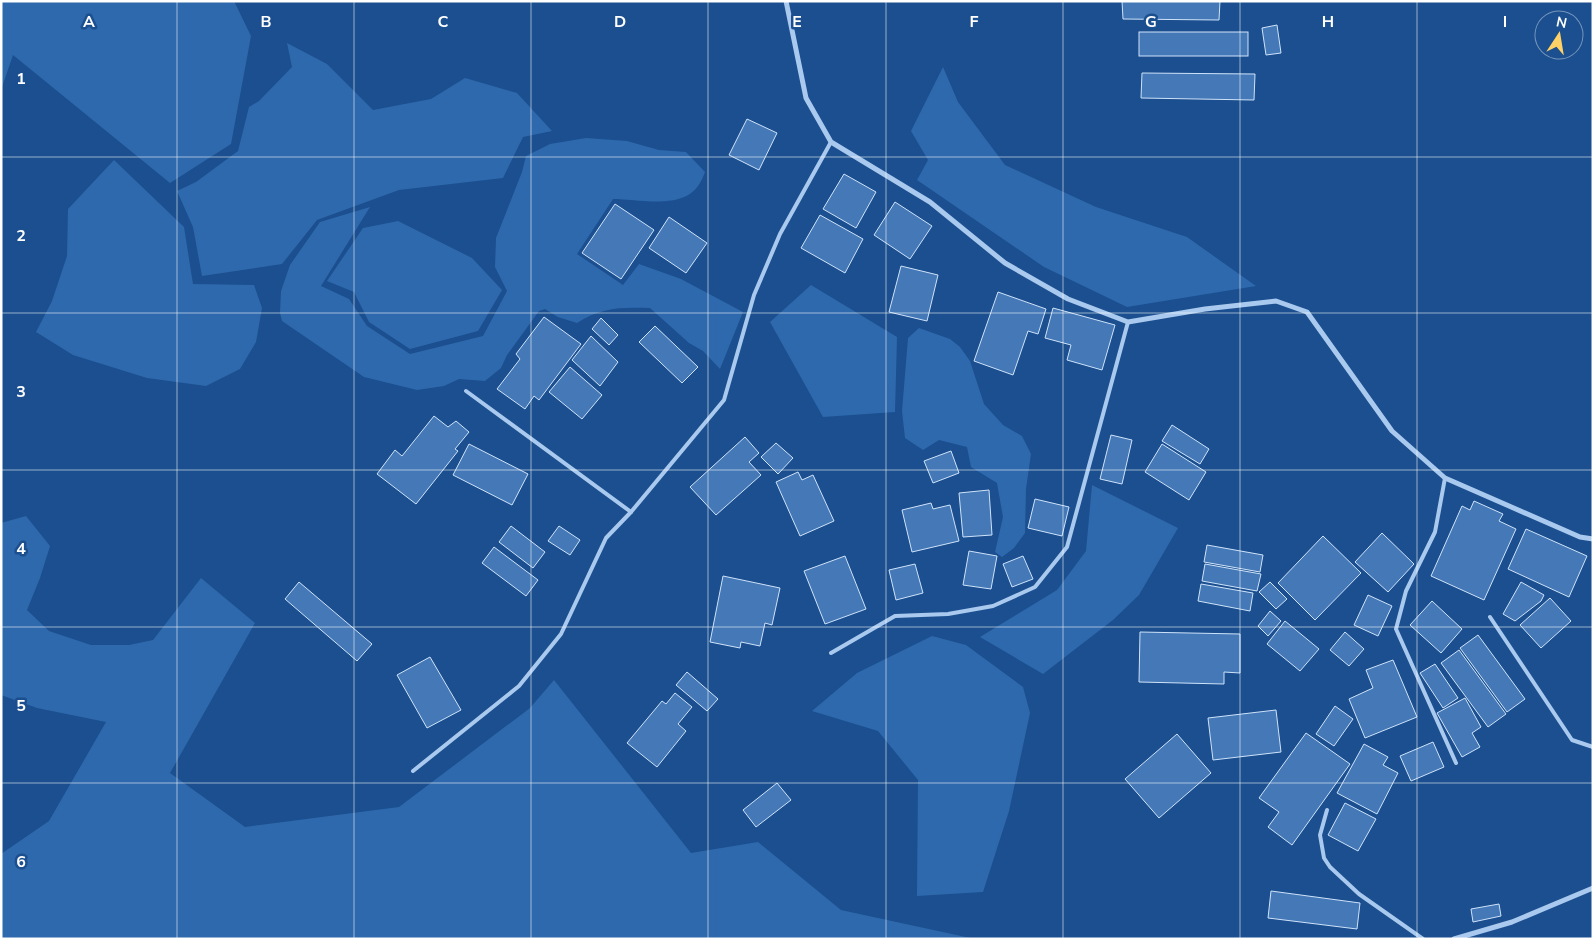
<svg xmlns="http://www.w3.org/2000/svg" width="1594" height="940" font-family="'Nunito Sans',sans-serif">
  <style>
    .green { fill: #2e69ad }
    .building { fill: #4478b7; stroke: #cfe3fa }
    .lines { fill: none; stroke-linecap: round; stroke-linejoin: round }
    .service { stroke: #a9c9ee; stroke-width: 4 }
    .minor { stroke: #a9c9ee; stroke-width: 5 }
    .grid { fill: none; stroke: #fff; stroke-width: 1; stroke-opacity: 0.55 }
    .grid-label { font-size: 16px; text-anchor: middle; font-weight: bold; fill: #fff; stroke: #1b4f8f; stroke-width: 5; stroke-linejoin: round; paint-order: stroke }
  </style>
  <rect width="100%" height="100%" fill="#1b4f8f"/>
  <!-- green -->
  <g class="green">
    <path d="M1 1H234L251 36 231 144 170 183 13 55 1 90Z"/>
    <path d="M287 43 327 64 373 110 431 99 465 78 517 93 552 131 523 137 503 178 399 190 317 220 282 264 202 276 193 227 177 191 196 182 238 151 249 107 259 101 292 67Z"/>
    <path d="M943 67 958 102 1005 165 1096 207 1187 237 1256 286 1127 307 1044 267 917 180 928 160 911 131Z"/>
    <path d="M586 138 627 141 659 150 686 152 705 172C703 177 701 182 698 186 681 210 638 199 613 199L577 254 623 285 639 264 681 279 743 312 720 369 703 351 689 343 650 308C622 307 601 307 577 323L558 317 545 309 539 311 507 355 501 368 485 381 459 379 444 386 417 390 364 377 282 321 280 313 281 291 290 265 320 222 370 207 321 286 349 299 367 326 410 354 483 336 507 291 495 267 496 238 522 172 526 156 550 144Z"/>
    <path d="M114 160 184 227 193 284 254 285 262 308 256 342 240 369 206 386 147 378 73 355 36 332 52 301 67 256 68 209Z"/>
    <path d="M398 221 472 258 502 290 478 331 410 349 369 322 354 292 327 281 363 228Z"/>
    <path d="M811 285 897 337 895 412 823 417 770 322Z"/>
    <path d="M919 328 950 339 960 347 970 361 984 404 1003 425 1022 436 1031 454 1026 489 1025 533 1014 548 1002 557 995 552 1003 517 997 483 971 467 967 447 939 440 923 450 905 438 902 411 908 338Z"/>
    <path d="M1092 485 1178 528 1139 595 1113 620 1043 674 980 637 1057 590 1086 551Z"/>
    <path d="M26 516 50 546 40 578 27 610 49 631 91 645H129L153 640 201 578 255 623 170 773 245 827 399 807 530 708 554 680 691 853 758 842 841 910 975 939H1V854L49 821 106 722 37 708 1 695V523Z"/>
    <path d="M932 636 966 645 1023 687 1030 713 1009 811 983 892 917 896 918 780 878 731 812 711 857 673Z"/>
  </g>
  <!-- building -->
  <g class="building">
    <path d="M1122 1H1220L1219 20 1123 19Z"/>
    <path d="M1277 25 1281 53 1266 55 1262 28Z"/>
    <rect x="1139" y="32" width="109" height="24"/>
    <path d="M1142 73 1255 74 1254 100 1141 98Z"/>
    <path d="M747 119 777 133 759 170 729 155Z"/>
    <path d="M844 174 876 192 856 228 823 209Z"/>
    <path d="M895 202 932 226 910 259 874 235Z"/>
    <path d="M615 204 654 230 621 279 582 253Z"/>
    <path d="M820 215 863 239 845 273 801 248Z"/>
    <path d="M669 217 707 243 686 273 649 248Z"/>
    <path d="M901 266 938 275 927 321 889 312Z"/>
    <path d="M998 292 1046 309 1038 334 1028 331 1013 375 974 361Z"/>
    <path d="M1053 308 1115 325 1102 370 1067 360 1071 345 1045 338Z"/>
    <path d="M544 317 581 344 539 400 534 396 525 409 497 389 520 359 516 354Z"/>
    <path d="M601 318 618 335 609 345 592 329Z"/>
    <path d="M655 326 698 367 682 383 639 342Z"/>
    <path d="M591 336 618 362 600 386 572 360Z"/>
    <path d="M570 367 602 395 582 419 549 392Z"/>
    <path d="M434 416 448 427 456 421 469 432 455 449 458 451 416 504 377 474 395 450 402 456Z"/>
    <path d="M1172 425 1209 449 1200 464 1162 441Z"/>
    <path d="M1111 435 1132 440 1122 484 1100 479Z"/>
    <path d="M745 437 759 453 749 462 761 475 716 515 690 487Z"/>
    <path d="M776 443 793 458 778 474 761 457Z"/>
    <path d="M469 444 528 474 512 505 453 475Z"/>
    <path d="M1162 444 1206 472 1189 500 1145 472Z"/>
    <path d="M951 451 959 473 933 483 924 461Z"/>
    <path d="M798 472 802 480 813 475 834 521 800 536 776 482Z"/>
    <path d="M989 490 992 535 963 537 959 493Z"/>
    <path d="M1035 499 1069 507 1062 536 1028 528Z"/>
    <path d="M1474 501 1503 514 1499 521 1516 529 1484 600 1431 576 1462 506 1470 510Z"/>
    <path d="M931 503 933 509 950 505 959 541 912 552 902 510Z"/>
    <path d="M511 526 545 552 533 568 499 542Z"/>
    <path d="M559 526 580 540 570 555 548 541Z"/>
    <path d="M1526 529 1587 556 1569 597 1508 569Z"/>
    <path d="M1382 533 1414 564 1388 592 1355 562Z"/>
    <path d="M1323 536 1361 573 1315 620 1278 583Z"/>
    <path d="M1207 545 1263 555 1260 572 1204 562Z"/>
    <path d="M494 547 538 580 526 596 482 563Z"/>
    <path d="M969 551 997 556 991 589 963 585Z"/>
    <path d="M845 556 866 609 825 624 804 571Z"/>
    <path d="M1023 556 1033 579 1012 587 1003 564Z"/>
    <path d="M915 564 923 593 896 600 889 570Z"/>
    <path d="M1205 564 1261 574 1257 591 1202 581Z"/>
    <path d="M723 576 780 588 772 625 765 623 760 646 741 642 740 648 710 642Z"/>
    <path d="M299 582 372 644 357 661 285 599Z"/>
    <path d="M1270 582 1287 599 1276 609 1259 592Z"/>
    <path d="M1521 582 1544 595 1541 601 1515 621 1503 614Z"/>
    <path d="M1201 584 1253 593 1250 611 1198 601Z"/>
    <path d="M1368 595 1392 606 1378 636 1354 625Z"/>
    <path d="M1550 598 1571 621 1541 648 1520 625Z"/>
    <path d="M1432 601 1462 629 1441 653 1410 625Z"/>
    <path d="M1270 611 1281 621 1268 636 1258 626Z"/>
    <path d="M1285 621 1319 649 1300 671 1267 644Z"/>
    <path d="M1140 632 1240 634V673L1224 672V684L1139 682Z"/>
    <path d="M1345 632 1364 649 1349 666 1330 650Z"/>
    <path d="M1478 635 1525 699 1507 712 1460 648Z"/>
    <path d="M1459 650 1506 714 1488 727 1441 663Z"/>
    <path d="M430 657 461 710 427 728 397 675Z"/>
    <path d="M1393 660 1417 717 1365 738 1349 699 1373 688 1366 670Z"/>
    <path d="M1435 664 1458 698 1443 708 1420 673Z"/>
    <path d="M687 672 718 699 707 711 676 685Z"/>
    <path d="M675 693 692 707 678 724 686 731 657 767 627 743 662 701 666 704Z"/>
    <path d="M1465 698 1481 727 1472 733 1480 747 1462 757 1437 713Z"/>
    <path d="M1335 706 1353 719 1334 746 1316 734Z"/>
    <path d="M1276 710 1281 752 1213 760 1208 718Z"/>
    <path d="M1306 733 1350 764 1292 845 1268 827 1279 812 1259 798Z"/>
    <path d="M1177 734 1211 773 1159 818 1125 779Z"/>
    <path d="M1433 742 1444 767 1411 781 1400 756Z"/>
    <path d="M1364 744 1388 757 1383 765 1398 773 1377 814 1337 793Z"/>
    <path d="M777 783 791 800 756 827 743 810Z"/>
    <path d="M1345 803 1376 819 1358 851 1328 835Z"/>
    <path d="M1271 891 1360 903 1357 929 1268 918Z"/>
    <path d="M1499 904 1501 916 1473 922 1471 909Z"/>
  </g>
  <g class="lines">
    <!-- service -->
    <g class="service">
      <path d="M466 391 631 512"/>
      <path d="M1445 478 1435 532 1406 591 1396 629 1456 763"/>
      <path d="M1490 617 1572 740 1593 747"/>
      <path d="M831 653 895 616 948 614 993 606 1035 587 1067 547 1128 322"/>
      <path d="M413 771 519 686 561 634 606 538 631 512 724 400 754 295 780 234 831 142"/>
      <path d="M1327 810 1320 835 1324 858 1330 867 1359 894 1423 939"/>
    </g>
    <!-- minor -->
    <g class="minor">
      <path d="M786 1 806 98 831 142 930 202 1005 263 1068 299 1128 322 1205 309 1276 301 1307 312 1392 431 1445 478 1580 537 1593 539"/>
      <path d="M1454 939 1512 922 1593 888"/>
    </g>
  </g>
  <!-- grid -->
  <path class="grid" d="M177 1V939M354 1V939M531 1V939M708 1V939M886 1V939M1063 1V939M1240 1V939M1417 1V939M1 157H1593M1 313H1593M1 470H1593M1 627H1593M1 783H1593"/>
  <g class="grid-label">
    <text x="89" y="27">A</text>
    <text x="266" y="27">B</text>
    <text x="443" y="27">C</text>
    <text x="620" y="27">D</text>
    <text x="797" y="27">E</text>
    <text x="974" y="27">F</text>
    <text x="1151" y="27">G</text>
    <text x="1328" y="27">H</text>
    <text x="1505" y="27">I</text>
    <text x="21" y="84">1</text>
    <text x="21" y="241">2</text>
    <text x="21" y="397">3</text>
    <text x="21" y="554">4</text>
    <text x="21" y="711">5</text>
    <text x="21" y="867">6</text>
  </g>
  <!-- border -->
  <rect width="1594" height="940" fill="none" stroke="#ffffff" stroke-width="5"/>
  <!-- north arrow -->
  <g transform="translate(1559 35) rotate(12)"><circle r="24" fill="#1b4f8f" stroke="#7695bc"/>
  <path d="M0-4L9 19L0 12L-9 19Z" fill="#ffd166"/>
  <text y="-8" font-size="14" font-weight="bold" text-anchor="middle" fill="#ffffff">N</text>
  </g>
</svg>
